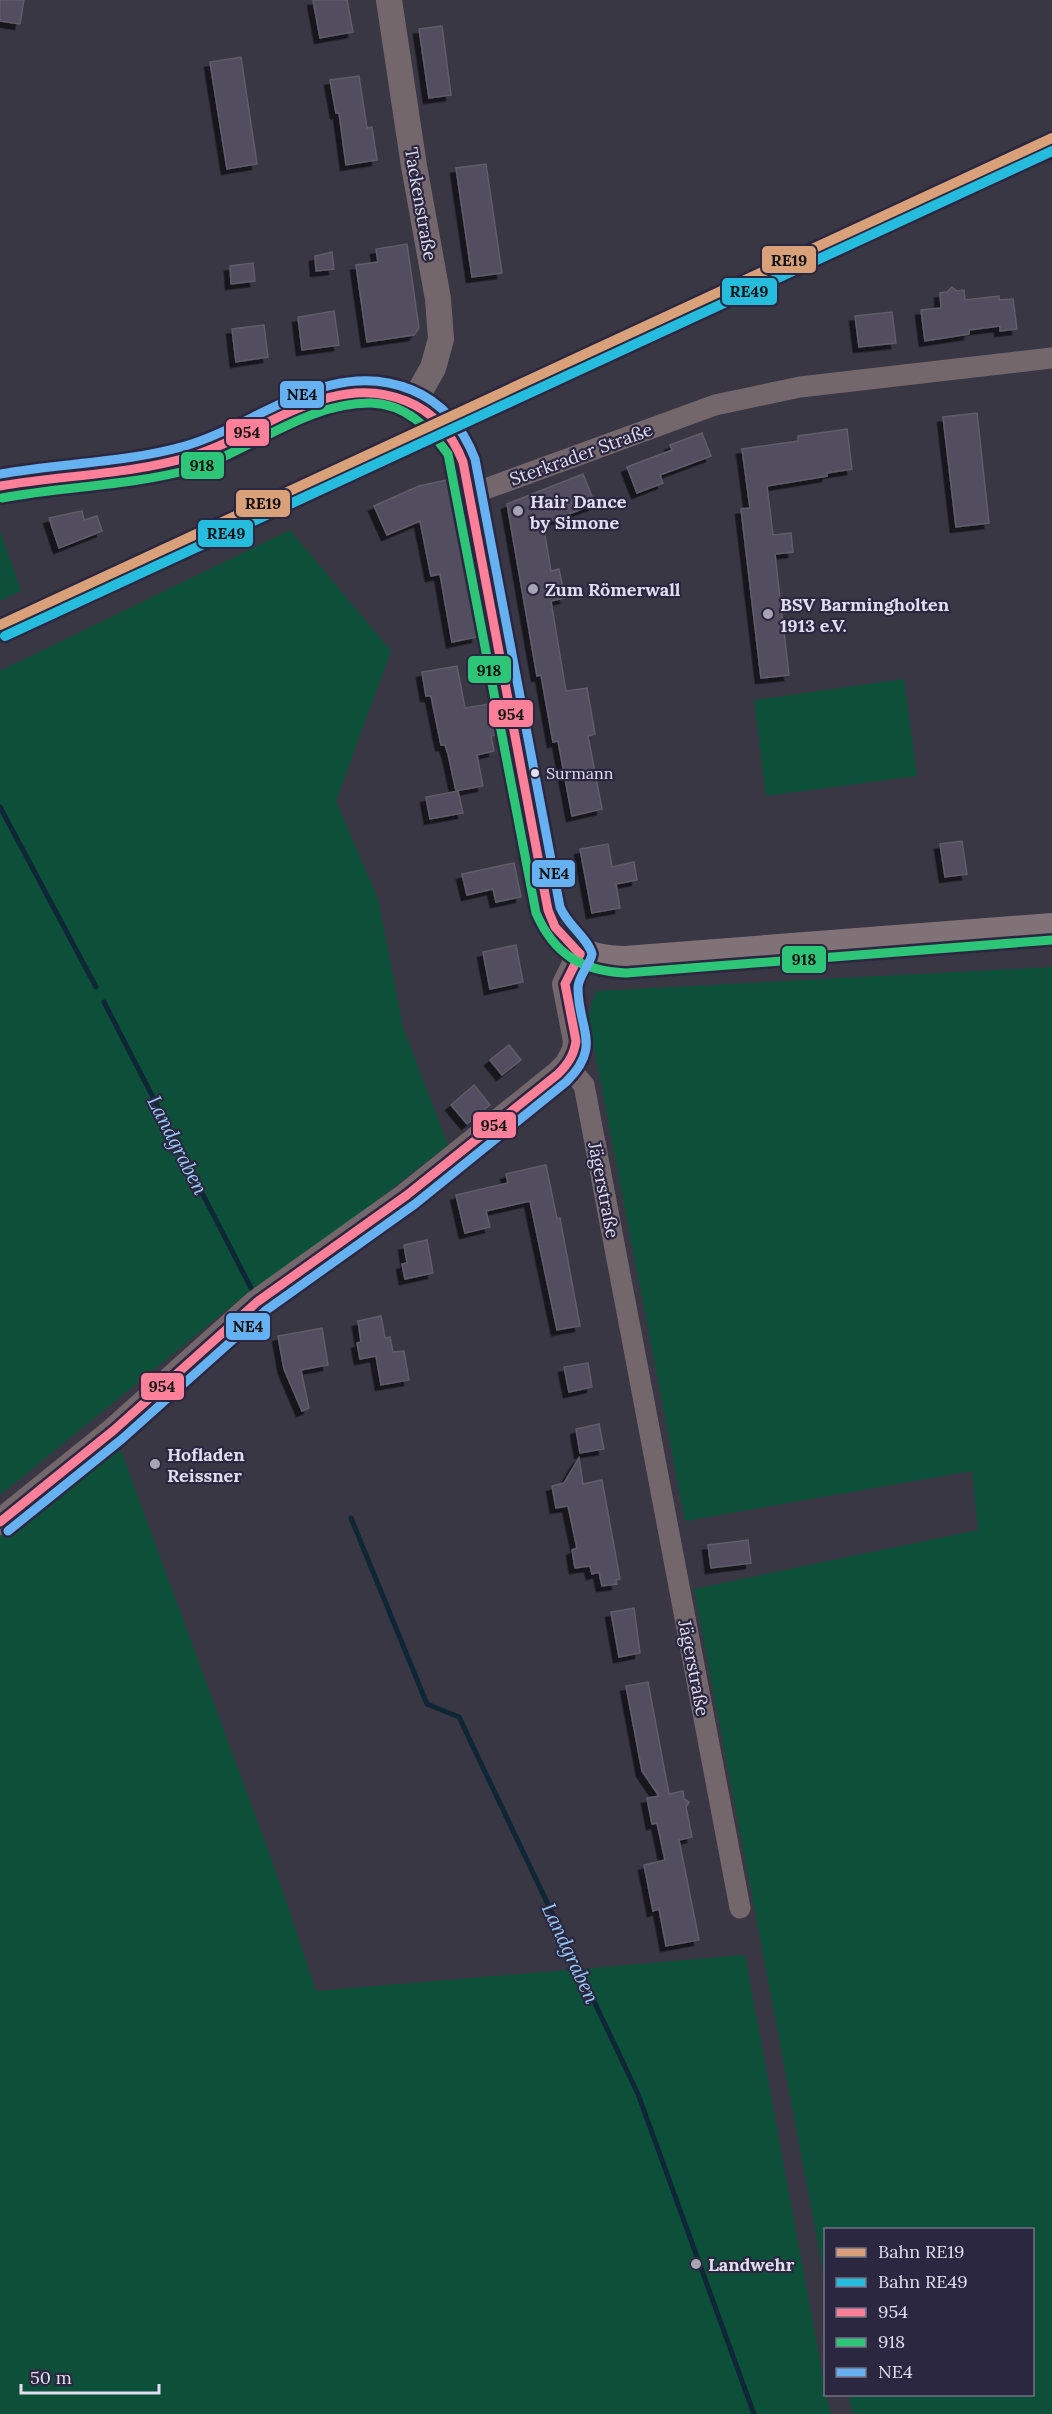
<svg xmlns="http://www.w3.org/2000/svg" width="1052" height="2414" font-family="Lora,serif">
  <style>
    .green { fill: #0d5039 }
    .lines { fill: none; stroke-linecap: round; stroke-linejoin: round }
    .stream { stroke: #0f2636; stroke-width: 5 }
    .building { fill: #524e60; stroke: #5f5d69; stroke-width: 1.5; filter: url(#shadow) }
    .minor { stroke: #74676c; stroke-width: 21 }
    .tertiary { stroke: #74676c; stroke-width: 26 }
    .secondary { stroke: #817277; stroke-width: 30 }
    .bus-1-casing { stroke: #2c2740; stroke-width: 14 }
    .bus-2-casing { stroke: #2c2740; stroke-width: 14 }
    .bus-3-casing { stroke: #2c2740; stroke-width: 14 }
    .bus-1 { stroke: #ff8098; stroke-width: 9 }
    .bus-2 { stroke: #2dc577; stroke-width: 9 }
    .bus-3 { stroke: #66b1f2; stroke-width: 9 }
    .rail-1-casing { stroke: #2c2740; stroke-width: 15 }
    .rail-2-casing { stroke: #2c2740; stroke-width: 15 }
    .rail-1 { stroke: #d9a179; stroke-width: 10 }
    .rail-2 { stroke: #26bcdd; stroke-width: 10 }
    .poi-dot { fill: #a7a4b4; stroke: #2c2740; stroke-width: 2 }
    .bus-dot { fill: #e1deef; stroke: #2c2740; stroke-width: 2 }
    .labels { text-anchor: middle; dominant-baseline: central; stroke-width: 4.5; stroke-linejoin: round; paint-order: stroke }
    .bus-label { font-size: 16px; fill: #e1deef; stroke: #2c2740; text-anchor: start }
    .street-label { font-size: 18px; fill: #e1deef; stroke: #2c2740 }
    .poi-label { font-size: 18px; font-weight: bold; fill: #e1deef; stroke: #2c2740; text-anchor: start }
    .water-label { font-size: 20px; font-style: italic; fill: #94cdf7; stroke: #2c2740 }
    .line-badge { stroke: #2c2740; stroke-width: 2 }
    .pale-badge-label { font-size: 16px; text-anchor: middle; font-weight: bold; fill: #111 }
  </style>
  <defs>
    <filter id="shadow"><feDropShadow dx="-5.5" dy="5.5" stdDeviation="0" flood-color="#0009"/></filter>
  </defs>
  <rect width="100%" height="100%" fill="#3a3745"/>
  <!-- green -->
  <g class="green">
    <path d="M290 530 391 651 336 801 378 899 403 1027 448 1145 252 1298 245 1295 0 1495V671Z"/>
    <path d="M0 531 21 591 0 601Z"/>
    <path d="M904 679 917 776 766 796 754 700Z"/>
    <path d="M1052 967V2414H853L848 2395 1032 2394V2230H826L825 2281 694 1589 978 1530 972 1471 685 1521 588 1016 596 991Z"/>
    <path d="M117 1440 279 1880 316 1991 745 1955 826 2394 831 2414H0V1535Z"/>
  </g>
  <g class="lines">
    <!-- stream -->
    <g class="stream">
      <path d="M0 807 96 987"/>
      <path d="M104 1002 251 1288"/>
      <path d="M351 1518 427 1704 459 1717 638 2094 754 2414"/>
    </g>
  </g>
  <!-- building -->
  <g class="building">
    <path d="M0 0H24L20 24 0 21Z"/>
    <path d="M313 0H347L353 32 320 38Z"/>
    <path d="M442 26 451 95 429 98 419 29Z"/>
    <path d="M241 57 257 164 227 169 210 62Z"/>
    <path d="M359 76 367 128 372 127 377 160 346 165 339 113H336L330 80Z"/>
    <path d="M486 164 502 273 472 277 456 168Z"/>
    <path d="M407 244 419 328 414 335 367 342 356 265 378 262 376 249Z"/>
    <path d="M332 252 334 269 316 271 315 256Z"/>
    <path d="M253 263 255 281 231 284 230 266Z"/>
    <path d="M952 287 957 291 964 290 965 300 999 296V300L1013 299 1017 329 1000 331V326L969 330V334L925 341 921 310 941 308 940 293 947 292Z"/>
    <path d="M334 311 339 345 302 350 298 317Z"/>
    <path d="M892 312 896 343 859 347 855 316Z"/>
    <path d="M264 325 268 357 236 362 232 329Z"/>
    <path d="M977 413 989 523 956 527 943 417Z"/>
    <path d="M847 429 852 469 827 473V476L767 486 773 535 791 533 793 552 775 554 789 675 761 678 741 509 750 508 742 449 798 441V436Z"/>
    <path d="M702 433 711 456 660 475 663 483 637 493 627 467 672 450 670 445Z"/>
    <path d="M583 474 595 504 543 524 551 571 559 569 565 598 551 601 566 691 587 688 595 734 588 736 602 809 572 816 558 741 553 742 541 675 537 676 507 504Z"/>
    <path d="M447 480 477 637 452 642 440 574 431 576 420 521 387 535 374 506 419 486Z"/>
    <path d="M82 511 84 520 97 516 102 531 59 548 49 518Z"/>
    <path d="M457 666 465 708 489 704 495 735 491 736 494 751 477 755 483 786 456 791 448 754 445 745H441L431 696H426L422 672Z"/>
    <path d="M458 791 463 813 430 819 426 797Z"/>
    <path d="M962 841 967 874 945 877 940 844Z"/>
    <path d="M608 844 612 867 634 862 637 880 616 884 620 908 592 913 580 849Z"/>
    <path d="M514 863 521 897 496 902 493 889 467 895 462 874Z"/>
    <path d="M516 945 523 982 490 989 483 952Z"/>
    <path d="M509 1045 521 1060 502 1075 490 1060Z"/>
    <path d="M474 1085 490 1105 467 1124 451 1105Z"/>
    <path d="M546 1165 557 1219 560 1218 580 1326 557 1330 530 1201 486 1211 490 1227 465 1233 456 1195 508 1183 506 1174Z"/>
    <path d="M427 1240 433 1273 405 1279 402 1264 407 1263 404 1245Z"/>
    <path d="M381 1316 385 1338 390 1337 393 1352 404 1351 409 1380 381 1385 376 1356 360 1359 357 1343 361 1342 358 1321Z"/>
    <path d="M322 1328 328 1365 301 1370 309 1408 302 1411 284 1369 278 1336Z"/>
    <path d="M588 1363 592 1387 569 1392 564 1367Z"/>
    <path d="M599 1424 604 1449 580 1453 576 1429Z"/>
    <path d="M579 1458 583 1484 602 1480 620 1579 616 1580 617 1584 602 1586 599 1572 592 1574 590 1566 575 1568 572 1550 577 1548 568 1506 556 1508 552 1486 564 1483Z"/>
    <path d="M748 1540 751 1563 711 1568 708 1545Z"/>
    <path d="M634 1608 640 1653 619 1657 611 1612Z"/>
    <path d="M648 1682 669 1794 683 1791 684 1799 689 1802 686 1807 692 1837 679 1840 699 1940 666 1946 659 1909 653 1911 644 1865 665 1860 657 1823 652 1824 647 1798 659 1796 642 1771 626 1686Z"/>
  </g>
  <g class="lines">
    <!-- minor -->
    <g class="minor">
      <path d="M469 495 715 405 800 387 1052 358"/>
      <path d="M567 1065 584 1085 740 1908"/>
    </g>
    <!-- tertiary -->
    <g class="tertiary">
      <path d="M389 0 414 166 438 299 441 339 433 368 413 403"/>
      <path d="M0 1522 114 1430 257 1302 407 1195 558 1074 567 1065 575 1050 576 1041 565 984 580 954"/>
    </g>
    <!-- secondary -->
    <path class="secondary" d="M0 486C62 473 128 474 189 457 263 437 358 350 430 414 442 424 450 437 459 449L548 910C565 949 582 960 625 961L1052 928"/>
    <defs>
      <g id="bus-1">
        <path d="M0 486C62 475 128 475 189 457 259 437 330 369 406 401 434 412 452 434 463 462L548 910 555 927 580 954"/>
        <path d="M0 1522 114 1430 257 1302 407 1195 558 1074C568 1064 574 1055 576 1041L565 984 580 954"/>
      </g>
      <path id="bus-2" d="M2 498C65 486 130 486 192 469 251 451 307 402 371 403 406 404 429 428 448 454L536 913C554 954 581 971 626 973L1052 940"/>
      <path id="bus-3" d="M0 474C61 463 125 463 185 446 260 424 330 356 412 390 443 403 463 428 475 459L560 907C567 925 588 938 592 954 590 965 578 976 578 988 578 1029 603 1046 566 1082L415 1204 265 1311 122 1439 8 1531"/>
    </defs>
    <!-- bus-1 casing -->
    <use href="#bus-1" class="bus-1-casing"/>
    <!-- bus-2 casing -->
    <use href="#bus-2" class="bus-2-casing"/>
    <!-- bus-3 casing -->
    <use href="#bus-3" class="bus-3-casing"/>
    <!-- bus-1 -->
    <use href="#bus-1" class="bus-1"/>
    <!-- bus-2 -->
    <use href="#bus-2" class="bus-2"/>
    <!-- bus-3 -->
    <use href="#bus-3" class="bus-3"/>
    <defs>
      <path id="rail-1" d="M0 625 1052 138"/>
      <path id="rail-2" d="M5 636 1052 151"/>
    </defs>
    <!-- rail-1 casing -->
    <use href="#rail-1" class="rail-1-casing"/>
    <!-- rail-2 casing -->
    <use href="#rail-2" class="rail-2-casing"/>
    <!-- rail-1 -->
    <use href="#rail-1" class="rail-1"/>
    <!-- rail-2 -->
    <use href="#rail-2" class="rail-2"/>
  </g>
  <!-- markers -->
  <g class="poi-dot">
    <circle cx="518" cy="511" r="6"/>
    <circle cx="533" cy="589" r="6"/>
    <circle cx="768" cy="614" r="6"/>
    <circle cx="155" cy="1464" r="6"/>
    <circle cx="696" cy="2264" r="6"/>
  </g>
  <circle class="bus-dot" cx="535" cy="773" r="5"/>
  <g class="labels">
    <!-- bus labels -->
    <g class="bus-label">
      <text x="546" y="773">Surmann</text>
    </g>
    <!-- street labels -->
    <g class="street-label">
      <text transform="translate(421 204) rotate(80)">Tackenstraße</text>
      <text transform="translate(581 454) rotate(-20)">Sterkrader Straße</text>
      <text transform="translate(604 1190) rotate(79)">Jägerstraße</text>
      <text transform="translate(694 1668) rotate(79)">Jägerstraße</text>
    </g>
    <!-- poi labels -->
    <g class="poi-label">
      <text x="530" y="501">Hair Dance<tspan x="530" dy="21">by Simone</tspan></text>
      <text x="545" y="589">Zum Römerwall</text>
      <text x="780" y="604">BSV Barmingholten<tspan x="780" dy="21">1913 e.V.</tspan></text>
      <text x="167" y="1454">Hofladen<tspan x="167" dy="21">Reissner</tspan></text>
      <text x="708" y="2264">Landwehr</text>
    </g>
    <!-- water labels -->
    <g class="water-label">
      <text transform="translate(178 1145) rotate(63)">Landgraben</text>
      <text transform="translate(571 1953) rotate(65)">Landgraben</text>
    </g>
  </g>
  <g class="line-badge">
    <rect x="761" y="245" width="56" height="29" rx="6" fill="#d9a179"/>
    <rect x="721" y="277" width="57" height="29" rx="6" fill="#26bcdd"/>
    <rect x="279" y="380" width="46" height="29" rx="6" fill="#66b1f2"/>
    <rect x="225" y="418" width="45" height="29" rx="6" fill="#ff8098"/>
    <rect x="180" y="451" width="45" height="29" rx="6" fill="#2dc577"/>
    <rect x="235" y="489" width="56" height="29" rx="6" fill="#d9a179"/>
    <rect x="197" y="519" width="57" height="29" rx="6" fill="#26bcdd"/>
    <rect x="467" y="655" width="45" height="29" rx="6" fill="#2dc577"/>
    <rect x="488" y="699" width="46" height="29" rx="6" fill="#ff8098"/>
    <rect x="531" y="859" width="45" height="29" rx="6" fill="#66b1f2"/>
    <rect x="781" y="945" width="46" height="29" rx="6" fill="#2dc577"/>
    <rect x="472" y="1111" width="45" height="28" rx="6" fill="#ff8098"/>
    <rect x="225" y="1312" width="46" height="29" rx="6" fill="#66b1f2"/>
    <rect x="140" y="1372" width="45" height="29" rx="6" fill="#ff8098"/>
  </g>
  <g class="pale-badge-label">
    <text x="789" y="266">RE19</text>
    <text x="749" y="297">RE49</text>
    <text x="302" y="400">NE4</text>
    <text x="247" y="438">954</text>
    <text x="202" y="471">918</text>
    <text x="263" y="509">RE19</text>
    <text x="226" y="539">RE49</text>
    <text x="489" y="676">918</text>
    <text x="511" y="720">954</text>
    <text x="554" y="879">NE4</text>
    <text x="804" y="965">918</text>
    <text x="494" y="1131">954</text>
    <text x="248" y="1332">NE4</text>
    <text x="162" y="1392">954</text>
  </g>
  <!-- legend -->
  <rect x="824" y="2228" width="210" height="168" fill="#2c2740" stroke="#747086" stroke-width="1.5"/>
  <rect x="836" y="2248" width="30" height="9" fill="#d9a179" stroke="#747086" stroke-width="1.5"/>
  <text x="878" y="2258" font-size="18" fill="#e1deef">Bahn RE19</text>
  <rect x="836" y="2278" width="30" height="9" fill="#26bcdd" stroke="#747086" stroke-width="1.5"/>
  <text x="878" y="2288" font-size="18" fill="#e1deef">Bahn RE49</text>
  <rect x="836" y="2308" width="30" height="9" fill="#ff8098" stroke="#747086" stroke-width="1.5"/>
  <text x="878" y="2318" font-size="18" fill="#e1deef">954</text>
  <rect x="836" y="2338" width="30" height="9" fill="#2dc577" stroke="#747086" stroke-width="1.5"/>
  <text x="878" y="2348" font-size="18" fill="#e1deef">918</text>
  <rect x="836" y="2368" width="30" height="9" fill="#66b1f2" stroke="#747086" stroke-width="1.5"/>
  <text x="878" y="2378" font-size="18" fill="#e1deef">NE4</text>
  <!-- scale -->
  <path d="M21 2384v9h138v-9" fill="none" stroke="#e1deef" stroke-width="3"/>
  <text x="30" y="2384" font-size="18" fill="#e1deef" stroke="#2c2740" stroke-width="4.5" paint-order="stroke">50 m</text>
</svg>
